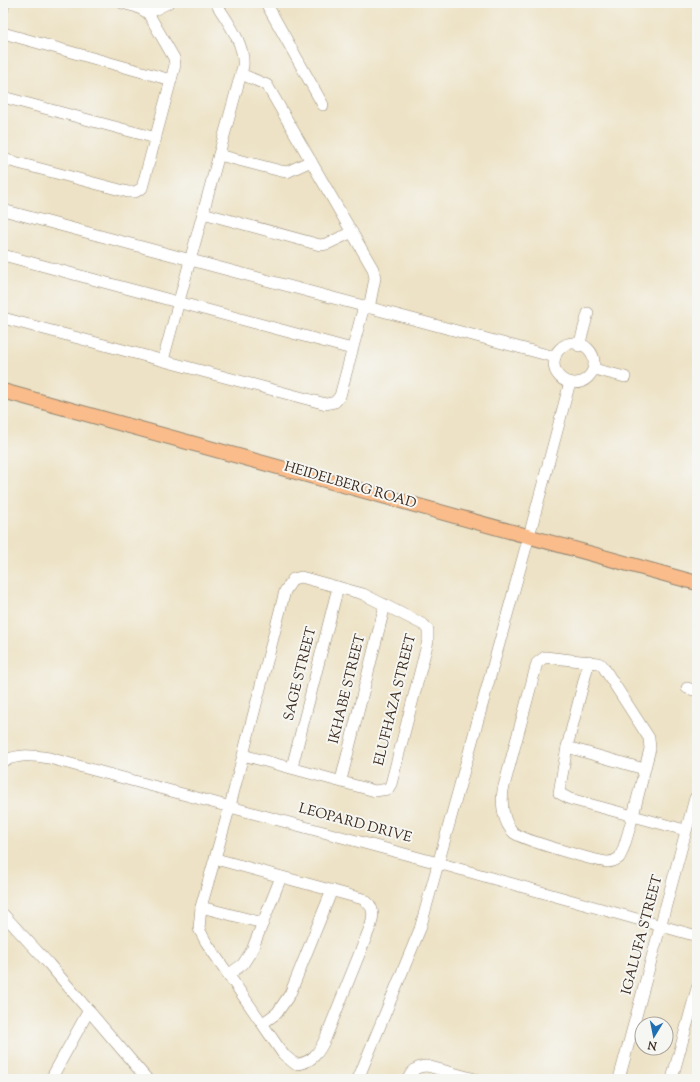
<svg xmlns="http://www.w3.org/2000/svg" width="700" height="1082" font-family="'Sorts Mill Goudy',serif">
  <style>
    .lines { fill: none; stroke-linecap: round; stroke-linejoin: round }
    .minor-casing { stroke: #948672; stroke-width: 12 }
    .major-casing { stroke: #948672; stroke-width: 16 }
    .minor { stroke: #fff; stroke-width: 11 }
    .major { stroke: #f9bc8a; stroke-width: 14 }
    .labels { text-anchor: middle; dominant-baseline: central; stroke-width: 4; stroke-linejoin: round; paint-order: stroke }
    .street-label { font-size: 14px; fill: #3b2a1e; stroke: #f6f6f2 }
  </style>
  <rect width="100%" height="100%" fill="#f6f6f2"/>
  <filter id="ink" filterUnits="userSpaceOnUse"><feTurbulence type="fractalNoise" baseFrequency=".025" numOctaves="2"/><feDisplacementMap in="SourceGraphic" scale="8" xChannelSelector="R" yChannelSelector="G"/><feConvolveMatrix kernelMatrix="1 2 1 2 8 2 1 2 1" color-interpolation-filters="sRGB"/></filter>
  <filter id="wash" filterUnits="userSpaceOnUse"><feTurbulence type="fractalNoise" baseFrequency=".012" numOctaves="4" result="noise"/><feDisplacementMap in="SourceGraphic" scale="16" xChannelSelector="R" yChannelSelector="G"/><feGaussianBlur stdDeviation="0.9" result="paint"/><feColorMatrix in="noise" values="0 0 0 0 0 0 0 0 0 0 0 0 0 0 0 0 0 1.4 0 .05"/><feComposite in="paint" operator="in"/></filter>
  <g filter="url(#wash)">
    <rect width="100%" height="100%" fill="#ede2c5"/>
  </g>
  <g filter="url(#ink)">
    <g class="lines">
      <defs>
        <g id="minor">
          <path d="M266 3 323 105"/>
          <path d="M3 9 4 3"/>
          <path d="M148 13 168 3"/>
          <path d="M3 33 171 80"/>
          <path d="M241 74 267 85 373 269 375 278 369 308"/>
          <path d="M3 97 156 138"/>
          <path d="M219 155 281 171 287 172 311 161"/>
          <path d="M3 159 128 192H135L142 188 175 65 174 58 148 13 137 7 122 3"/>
          <path d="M3 210 555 357"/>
          <path d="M203 213 320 245 327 244 352 232"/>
          <path d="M3 255 352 349"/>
          <path d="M3 318 326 404 335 402 340 396 364 306"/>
          <circle cx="574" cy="363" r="20"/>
          <path d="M579 346 588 313"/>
          <path d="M163 360 243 66C245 43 227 22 216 3"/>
          <path d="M594 369 625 377"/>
          <path d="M545 657 598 663 602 665 649 738 650 749C645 766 626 850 619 858 616 860 611 862 608 862 595 861 523 840 514 833 503 823 501 804 503 790L537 663Z"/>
          <path d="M589 661 567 747 559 793 570 799 685 830"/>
          <path d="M687 688 697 691"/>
          <path d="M567 747 644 769"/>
          <path d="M3 761C20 754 31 755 49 758L438 863 697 936"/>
          <path d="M292 767 338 587"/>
          <path d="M341 780 385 605"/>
          <path d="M216 859 363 899C374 906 374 914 371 925L326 1037C320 1051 312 1064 295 1064L283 1054 206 942 199 929 201 907 230 806 285 591 293 579 301 577 363 594 424 625 428 630V641L391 784 388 789 375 791 243 755"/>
          <path d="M201 907 263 923"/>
          <path d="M3 914 49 964 147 1079"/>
          <path d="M228 975 243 964 252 950 281 877"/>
          <path d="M263 1023 277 1013 290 994 332 890"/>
          <path d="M51 1079 89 1010"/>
          <path d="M358 1079 420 929 529 536 570 382"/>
          <path d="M408 1079C412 1070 417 1066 427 1066L475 1079"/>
          <path d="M619 1079 695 798"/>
          <path d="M672 1079 697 988"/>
        </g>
        <path id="major" d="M3 391 697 583"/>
      </defs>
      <!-- minor casing -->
      <use href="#minor" class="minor-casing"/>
      <!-- major casing -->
      <use href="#major" class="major-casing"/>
      <!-- minor -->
      <use href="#minor" class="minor"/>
      <!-- major -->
      <use href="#major" class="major"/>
    </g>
  </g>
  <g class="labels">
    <!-- street labels -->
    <g class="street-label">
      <text transform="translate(350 486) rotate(16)">HEIDELBERG ROAD</text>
      <text transform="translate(301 674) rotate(-76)">SAGE STREET</text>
      <text transform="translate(348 689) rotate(-76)">IKHABE STREET</text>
      <text transform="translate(396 700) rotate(-76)">ELUFHAZA STREET</text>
      <text transform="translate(355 824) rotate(15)">LEOPARD DRIVE</text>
      <text transform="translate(643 935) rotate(-75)">IGALUFA STREET</text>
    </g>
  </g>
  <!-- margin -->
  <rect width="700" height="1082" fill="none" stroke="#f6f6f2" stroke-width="16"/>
  <!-- north arrow -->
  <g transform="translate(654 1036) rotate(190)"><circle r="19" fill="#f6f6f2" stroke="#aba49d"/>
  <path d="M0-3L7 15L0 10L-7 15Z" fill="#1f6fb2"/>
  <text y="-6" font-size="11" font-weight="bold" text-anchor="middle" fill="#3b2a1e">N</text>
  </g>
</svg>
